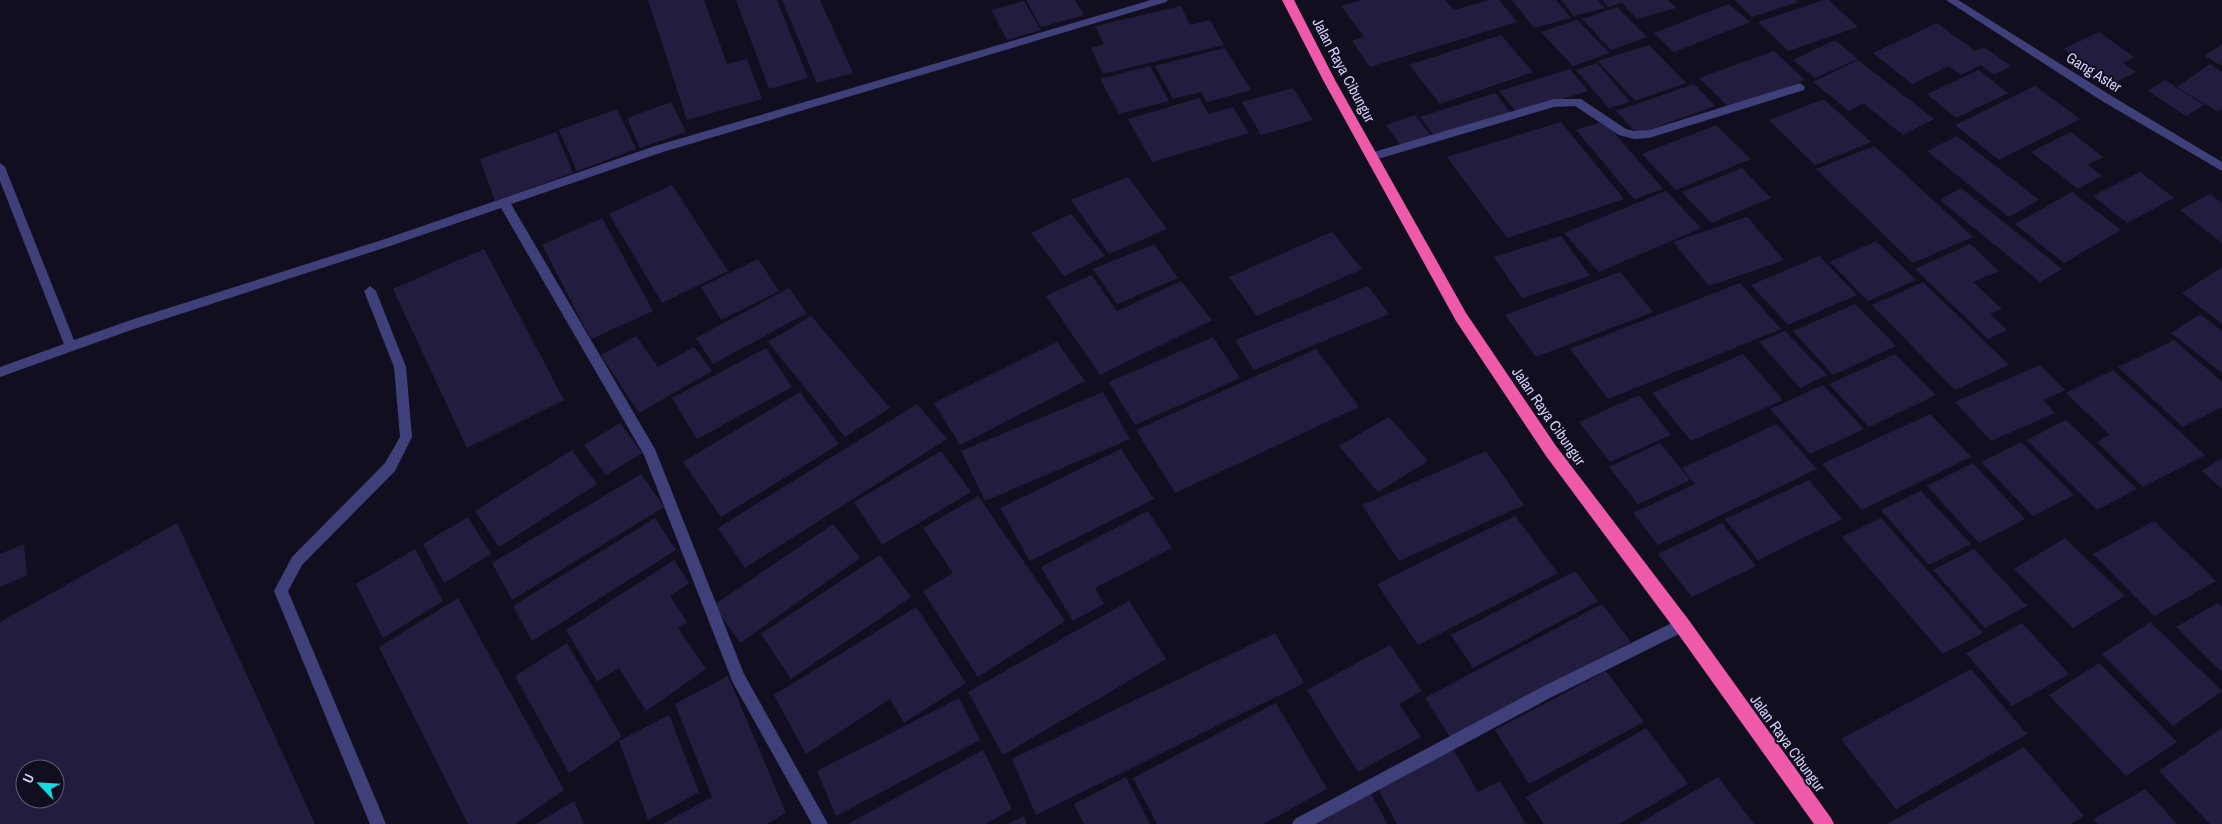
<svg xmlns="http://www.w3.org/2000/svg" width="2222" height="824" font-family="'Archivo Narrow',sans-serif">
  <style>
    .building { fill: #221d3e; fill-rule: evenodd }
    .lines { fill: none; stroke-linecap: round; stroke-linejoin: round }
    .lane { fill: #3f4079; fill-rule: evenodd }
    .street { fill: #3f4079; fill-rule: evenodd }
    .highway { fill: #ee59a9; fill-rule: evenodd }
    .labels { text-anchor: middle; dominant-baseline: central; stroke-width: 4; stroke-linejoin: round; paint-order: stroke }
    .street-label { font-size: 15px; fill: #d4d2fa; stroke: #110f1f }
  </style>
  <rect width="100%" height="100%" fill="#110f1f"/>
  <!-- building -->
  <g class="building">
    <path d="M648 0H704L727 64 747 59 762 99 687 120Z"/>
    <path d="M736 0H777L808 78 769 89Z"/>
    <path d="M782 0H820L853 73 817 83Z"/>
    <path d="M1026 0H1075L1084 15 1041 27Z"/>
    <path d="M1362 0H1445L1454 10 1489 0H1499L1517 22 1370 67 1352 41 1364 37 1341 6Z"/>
    <path d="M1512 0H1556L1571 18 1534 28Z"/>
    <path d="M1561 0H1598L1605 8 1574 16Z"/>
    <path d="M1602 0H1668L1676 8 1637 19 1622 3 1608 7Z"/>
    <path d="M1735 0H1796L1798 2 1752 17Z"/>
    <path d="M1824 0H1829L1858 27 1788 51 1758 22Z"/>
    <path d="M1024 1 1041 30 1007 40 991 10Z"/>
    <path d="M1729 4 1750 22 1674 52 1654 33Z"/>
    <path d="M1181 6 1190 25 1210 20 1224 45 1103 74 1091 48 1104 44 1095 26Z"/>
    <path d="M1617 7 1647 37 1611 50 1582 19Z"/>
    <path d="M1577 20 1610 53 1573 66 1541 32Z"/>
    <path d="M1937 23 1975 51 1984 47 2011 66 1994 75 1981 65 1961 75 1949 66 1912 84 1873 53Z"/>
    <path d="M2099 32 2134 57 2123 63 2136 72 2112 84 2064 49Z"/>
    <path d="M1501 35 1533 72 1440 104 1409 65Z"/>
    <path d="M1835 40 1858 59 1815 78 1793 60Z"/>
    <path d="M2222 44V66L2205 56Z"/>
    <path d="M1649 45 1686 83 1635 101 1598 61Z"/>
    <path d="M1225 48 1251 90 1207 102 1201 92 1173 99 1155 66Z"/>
    <path d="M1774 51 1805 80 1730 108 1699 78Z"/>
    <path d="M1858 60 1934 119 1903 135 1863 103 1849 111 1813 82Z"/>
    <path d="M1597 63 1630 102 1609 108 1576 70Z"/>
    <path d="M2210 64 2222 72V109L2218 112 2177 87Z"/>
    <path d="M1150 66 1169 101 1119 114 1100 79Z"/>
    <path d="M1570 69 1588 91 1517 113 1499 91Z"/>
    <path d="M1979 70 2008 93 1956 118 1927 94Z"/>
    <path d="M2165 80 2204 105 2186 116 2148 91Z"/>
    <path d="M1694 84 1715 106 1637 134 1616 111Z"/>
    <path d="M2035 86 2080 119 1999 160 1955 125Z"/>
    <path d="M1293 88 1313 120 1261 135 1242 102Z"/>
    <path d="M1495 93 1511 113 1436 138 1420 117Z"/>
    <path d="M1199 98 1209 114 1233 107 1249 133 1152 162 1128 119Z"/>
    <path d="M1824 99 1871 142 1815 165 1769 120Z"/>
    <path d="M671 102 686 132 640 148 627 118Z"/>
    <path d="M617 109 636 149 577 171 559 130Z"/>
    <path d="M1415 115 1432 137 1402 147 1386 125Z"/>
    <path d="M1604 121 1663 189 1634 199 1576 130Z"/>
    <path d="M1561 122 1624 199 1507 238 1447 157Z"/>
    <path d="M1716 125 1751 159 1676 190 1642 154Z"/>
    <path d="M556 132 573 173 495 201 480 159Z"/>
    <path d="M2071 132 2103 157 2088 165 2102 176 2078 189 2031 152Z"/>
    <path d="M1957 136 2039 200 2009 217 1927 151Z"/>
    <path d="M1874 146 1973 237 1913 263 1816 169Z"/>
    <path d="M1742 168 1771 198 1711 223 1682 192Z"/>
    <path d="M2140 172 2174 198 2127 223 2093 196Z"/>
    <path d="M1128 177 1167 229 1109 254 1071 200Z"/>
    <path d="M672 185 728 271 662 303 609 214Z"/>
    <path d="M1961 188 2062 269 2040 282 1940 200Z"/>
    <path d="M1666 191 1701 228 1599 272 1564 233Z"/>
    <path d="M2072 192 2121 230 2064 263 2015 224Z"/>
    <path d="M2210 194 2222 203V243L2180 210Z"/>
    <path d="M1071 214 1105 256 1064 276 1031 233Z"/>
    <path d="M1747 217 1784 260 1709 286 1673 242Z"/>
    <path d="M602 218 653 311 591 339 542 245Z"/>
    <path d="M1332 232 1362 269 1257 316 1229 277Z"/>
    <path d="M1561 236 1590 276 1522 298 1494 257Z"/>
    <path d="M1876 241 1916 280 1868 301 1830 262Z"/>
    <path d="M1154 244 1178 278 1117 304 1093 269Z"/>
    <path d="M1970 244 1999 271 1973 282 2002 309 1990 314 2007 330 1988 339 1915 269Z"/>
    <path d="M484 249 564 400 467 448 393 289Z"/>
    <path d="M1819 256 1857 295 1788 325 1751 285Z"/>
    <path d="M758 259 779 291 721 320 701 287Z"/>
    <path d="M2222 267V324L2182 293Z"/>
    <path d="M1620 272 1653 312 1536 357 1505 315Z"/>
    <path d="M1091 275 1117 311 1181 281 1212 320 1100 375 1046 296Z"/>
    <path d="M1923 282 2009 365 1955 390 1872 305Z"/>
    <path d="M1740 283 1781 329 1608 399 1570 349Z"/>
    <path d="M1368 286 1389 314 1254 370 1235 340Z"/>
    <path d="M789 288 807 313 713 364 696 338Z"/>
    <path d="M1855 304 1896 346 1833 375 1793 331Z"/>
    <path d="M2200 314 2222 331V373L2171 333Z"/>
    <path d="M811 316 890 408 845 437 768 342Z"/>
    <path d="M1785 331 1827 375 1800 388 1759 342Z"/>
    <path d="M636 336 658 367 694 347 712 371 639 413 601 355Z"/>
    <path d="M1213 337 1240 378 1135 425 1109 382Z"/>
    <path d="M2174 340 2222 382V407L2183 427 2118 367Z"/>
    <path d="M1057 342 1085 381 960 445 934 403Z"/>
    <path d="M766 348 792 387 697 439 672 398Z"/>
    <path d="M1316 349 1359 407 1175 493 1136 430Z"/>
    <path d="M1743 354 1783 400 1691 441 1652 393Z"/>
    <path d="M1895 354 1936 395 1869 427 1829 384Z"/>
    <path d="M2040 365 2065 390 2043 400 2055 413 1991 441 1955 402Z"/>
    <path d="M2113 370 2205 455 2143 487 2097 442 2110 435 2066 393Z"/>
    <path d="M1823 385 1864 429 1810 454 1770 409Z"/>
    <path d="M800 392 839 444 721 517 683 462Z"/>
    <path d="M1103 392 1130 439 985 501 961 451Z"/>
    <path d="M1639 395 1671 435 1610 462 1579 422Z"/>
    <path d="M917 404 947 439 745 568 718 528Z"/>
    <path d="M1930 414 1971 457 1862 510 1822 464Z"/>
    <path d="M1389 417 1428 461 1378 492 1339 446Z"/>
    <path d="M2066 420 2137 489 2097 510 2027 440Z"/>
    <path d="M620 423 642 453 606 475 584 445Z"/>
    <path d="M1777 424 1817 469 1658 545 1633 513 1695 484 1682 468Z"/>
    <path d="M2021 442 2074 495 2033 516 1981 462Z"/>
    <path d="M1660 443 1690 480 1638 504 1609 467Z"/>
    <path d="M1121 449 1154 499 1030 561 1000 508Z"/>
    <path d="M572 450 597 484 499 547 475 511Z"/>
    <path d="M941 451 971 492 882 545 854 502Z"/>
    <path d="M1486 451 1524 505 1399 561 1362 505Z"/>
    <path d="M2222 458V489L2202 471Z"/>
    <path d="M1973 463 2025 519 1979 543 1927 486Z"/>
    <path d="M641 474 664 507 512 600 492 563Z"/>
    <path d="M1809 480 1842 519 1758 560 1725 519Z"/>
    <path d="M1921 491 1971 544 1929 565 1881 510Z"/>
    <path d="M978 496 1065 621 978 677 923 591 953 573 923 528Z"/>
    <path d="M1148 511 1172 548 1095 588 1104 604 1073 621 1041 567Z"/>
    <path d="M1515 516 1558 573 1418 645 1377 584Z"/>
    <path d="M468 517 491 554 444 583 423 544Z"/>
    <path d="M655 518 676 550 532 641 513 606Z"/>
    <path d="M1881 518 1983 633 1943 654 1842 537Z"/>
    <path d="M2154 521 2216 581 2154 616 2093 554Z"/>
    <path d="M177 523 315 824H0V622ZM25 769H55V799H25Z"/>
    <path d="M1722 523 1756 566 1692 597 1658 554Z"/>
    <path d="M833 524 860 558 740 643 714 605Z"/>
    <path d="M2065 538 2125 596 2073 628 2014 569Z"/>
    <path d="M24 544 27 575 0 587V554Z"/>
    <path d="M415 549 443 601 383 638 356 584Z"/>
    <path d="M1974 549 2027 606 1985 628 1933 570Z"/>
    <path d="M880 555 911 597 791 679 761 634Z"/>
    <path d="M674 560 689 583 670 596 687 622 678 628 706 669 646 711 619 668 597 681 566 630Z"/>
    <path d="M1575 571 1598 601 1473 668 1451 635Z"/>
    <path d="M458 598 564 790 515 824H468L379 647Z"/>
    <path d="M1129 601 1166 659 1003 755 968 692Z"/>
    <path d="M2218 603 2222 607V672L2176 627Z"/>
    <path d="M1602 604 1631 642 1451 739 1425 698Z"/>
    <path d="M916 607 966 683 904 723 890 699 806 754 774 695Z"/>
    <path d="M2150 622 2222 691 2173 726 2102 654Z"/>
    <path d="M2022 623 2069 674 2012 706 1966 653Z"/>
    <path d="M1275 633 1304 683 1036 815 1012 759Z"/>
    <path d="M567 643 622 737 569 773 515 676Z"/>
    <path d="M1390 645 1422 691 1399 704 1421 737 1358 772 1307 690Z"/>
    <path d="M2099 663 2177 742 2126 776 2049 695Z"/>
    <path d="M1971 669 2027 734 1896 809 1841 739Z"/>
    <path d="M1606 671 1644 722 1529 784 1495 730Z"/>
    <path d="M728 676 786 813 766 824H662L712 797 675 704Z"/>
    <path d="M959 698 980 740 836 816 817 771Z"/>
    <path d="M1276 703 1327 789 1263 824H1157L1133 778Z"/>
    <path d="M669 715 699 792 648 820 619 741Z"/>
    <path d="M1646 728 1688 784 1619 824H1544L1526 797Z"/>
    <path d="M2222 728V824H2210L2159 771Z"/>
    <path d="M2024 747 2084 816 2070 824H1887Z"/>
    <path d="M1453 749 1478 792 1500 781 1526 824H1397L1376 785Z"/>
    <path d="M983 750 1012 809 985 824H848Z"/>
    <path d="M1126 777 1150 824H1084L1074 804Z"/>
    <path d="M1718 777 1754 824H1638Z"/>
    <path d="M2145 789 2177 824H2098L2094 819Z"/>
    <path d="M1370 792 1387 824H1306Z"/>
    <path d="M574 801 584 824H536Z"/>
    <path d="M1024 816 1027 824H1007Z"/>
  </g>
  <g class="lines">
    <!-- lane -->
    <path class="lane" d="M370 286 376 291 406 367 412 437 395 471 302 565 288 591 386 824H370L274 591 292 557 385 463 400 437 394 367 364 291Z"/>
    <!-- street -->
    <g class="street">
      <path d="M1151 0H1168L1166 2 663 152 511 204 655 449 744 674 828 824H812L733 683 644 455 501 208 390 246 134 329 0 377V367L64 344 0 181V163L5 167 74 340 131 320 382 240 655 146Z"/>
      <path d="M1946 0H1958L2110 95 2222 162V171L2102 101Z"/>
      <path d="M1800 83 1805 87 1804 90 1649 138 1634 139 1619 135 1575 106 1554 107 1371 161 1366 157 1367 154 1554 99H1581L1626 129 1634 131 1649 130Z"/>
      <path d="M1682 618 1687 620 1689 625 1687 630 1550 698 1315 824H1292L1295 819 1540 688Z"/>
    </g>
    <!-- highway -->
    <path class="highway" d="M1282 0H1294L1335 80 1466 313 1556 446 1688 619 1831 818 1834 824H1814L1676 631 1546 456 1456 321 1323 80Z"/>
  </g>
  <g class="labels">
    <!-- street labels -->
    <g class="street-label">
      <text transform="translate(1344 70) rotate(62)">Jalan Raya Cibungur</text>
      <text transform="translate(2094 72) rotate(32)">Gang Aster</text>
      <text transform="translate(1549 416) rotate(55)">Jalan Raya Cibungur</text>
      <text transform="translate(1788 743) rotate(54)">Jalan Raya Cibungur</text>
    </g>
  </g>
  <!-- north arrow -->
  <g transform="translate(40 784) rotate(295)"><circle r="24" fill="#110f1f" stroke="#5f5d77"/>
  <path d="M0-4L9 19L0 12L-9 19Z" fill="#18d8e0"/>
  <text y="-8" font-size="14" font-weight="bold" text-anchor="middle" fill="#d4d2fa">U</text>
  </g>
</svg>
